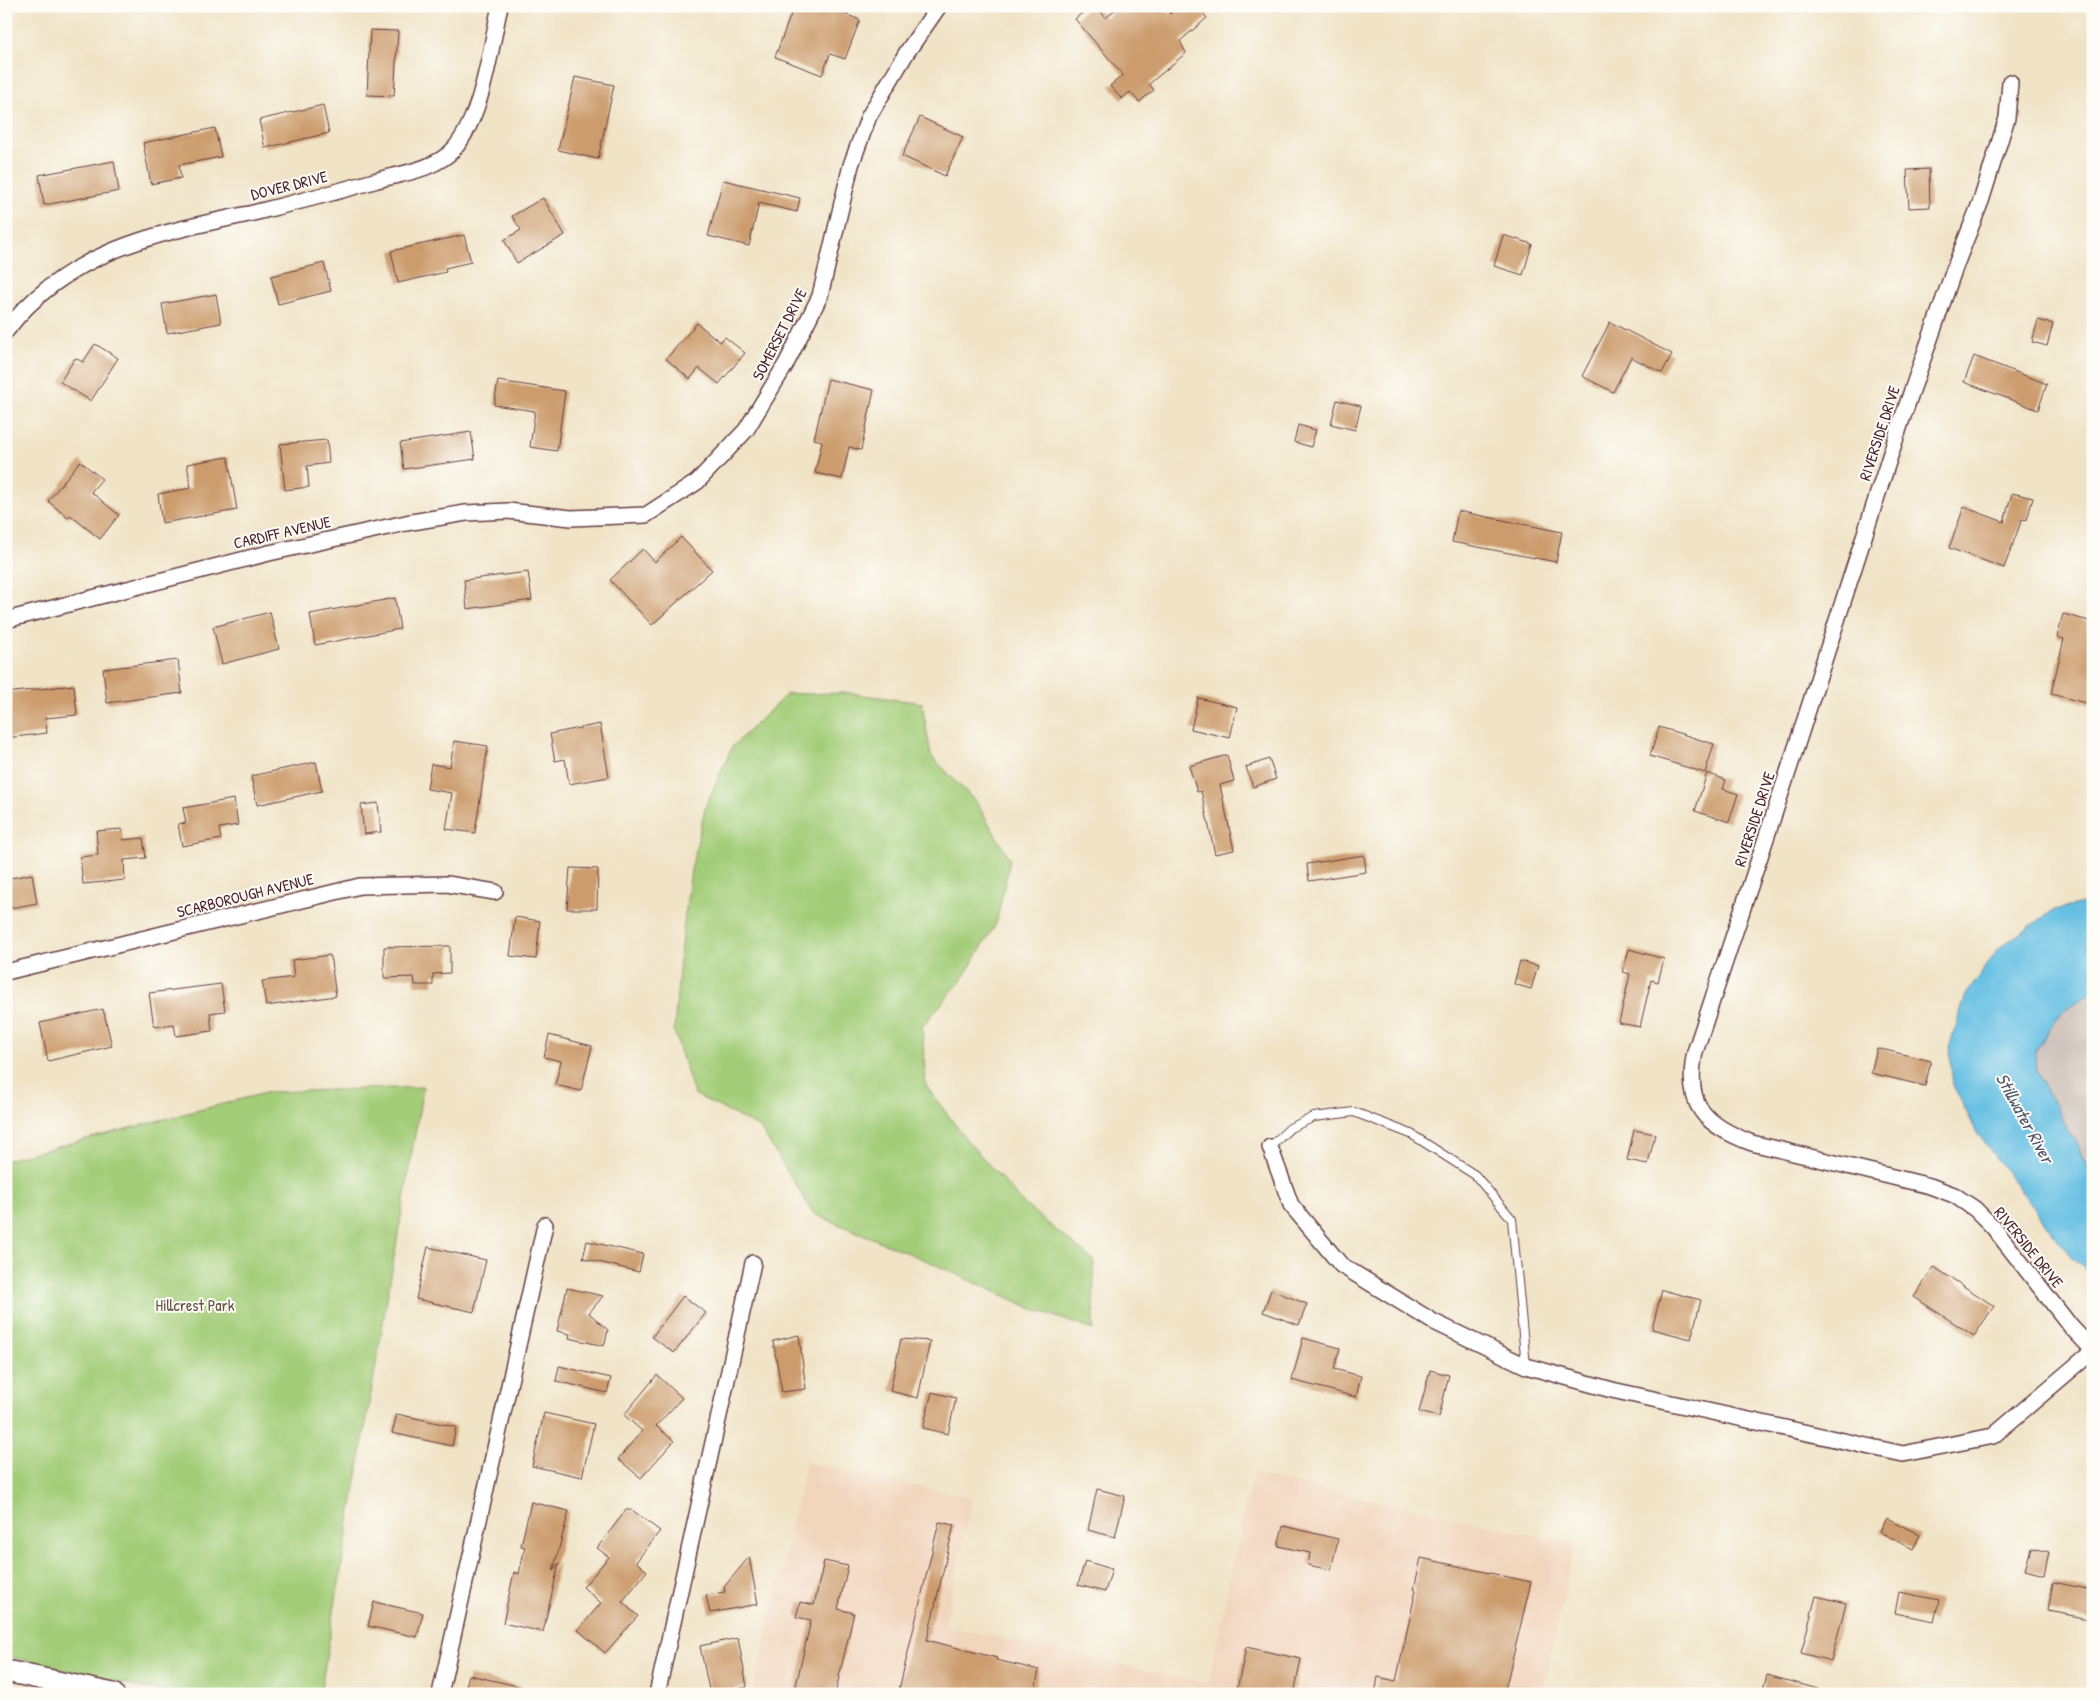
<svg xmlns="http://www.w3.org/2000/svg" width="2099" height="1700" font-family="'Patrick Hand',sans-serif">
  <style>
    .built { fill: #f1d5bd }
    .industrial { fill: #cec1ba }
    .green { fill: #a4cd79; stroke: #777652 }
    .water { fill: #66c0e3; stroke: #587087 }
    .building { fill: #cc9c6d }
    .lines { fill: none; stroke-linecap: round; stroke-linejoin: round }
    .service-casing { stroke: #633c42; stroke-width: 10 }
    .minor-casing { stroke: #633c42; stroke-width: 18 }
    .secondary-casing { stroke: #633c42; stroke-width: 24 }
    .service { stroke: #fff; stroke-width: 8 }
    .minor { stroke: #fff; stroke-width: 15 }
    .secondary { stroke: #fff; stroke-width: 21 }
    .labels { text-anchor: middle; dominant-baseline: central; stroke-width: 4; stroke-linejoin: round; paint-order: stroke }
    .street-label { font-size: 16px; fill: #4a1f2b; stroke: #fdfcf7 }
    .park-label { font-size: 16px; fill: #655342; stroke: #fdfcf7 }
    .water-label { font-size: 18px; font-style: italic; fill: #54576b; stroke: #fdfcf7 }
  </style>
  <rect width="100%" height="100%" fill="#fdfcf7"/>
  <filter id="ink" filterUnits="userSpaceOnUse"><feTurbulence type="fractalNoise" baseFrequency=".02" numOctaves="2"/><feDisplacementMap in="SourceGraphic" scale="10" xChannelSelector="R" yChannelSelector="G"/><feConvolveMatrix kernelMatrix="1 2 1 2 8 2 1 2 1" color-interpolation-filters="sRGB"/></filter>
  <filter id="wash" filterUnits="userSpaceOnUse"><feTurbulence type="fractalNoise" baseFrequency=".0096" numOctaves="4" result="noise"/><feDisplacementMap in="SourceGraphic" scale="20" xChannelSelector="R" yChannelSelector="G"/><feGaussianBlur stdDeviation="1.12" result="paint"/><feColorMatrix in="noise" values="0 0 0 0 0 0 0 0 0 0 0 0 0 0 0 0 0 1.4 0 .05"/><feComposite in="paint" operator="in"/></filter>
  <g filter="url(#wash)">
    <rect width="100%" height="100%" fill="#f0e3c6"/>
    <!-- built -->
    <path class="built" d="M806 1463 972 1498 945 1626 1208 1684 1252 1474 1575 1544 1542 1694H753Z"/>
    <!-- industrial -->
    <path class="industrial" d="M2093 991V1174L2036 1071 2035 1052 2060 1014Z"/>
    <!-- green -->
    <g class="green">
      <path d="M849 693 922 703 931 756 977 803 1010 860 996 924 963 978 922 1027 926 1086 966 1139 1024 1204 1094 1261 1093 1330 1031 1308 925 1260 814 1214 760 1128 694 1094 674 1031 681 945 691 870 706 805 732 747 787 694Z"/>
      <path d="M423 1087 320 1694H169L6 1656V1160L269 1092Z"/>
    </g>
    <!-- water -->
    <path class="water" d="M2093 902V991L2060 1014 2035 1052 2036 1071 2093 1174V1274L2072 1258 1977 1133 1953 1085 1949 1047 1966 995 2000 947 2054 910Z"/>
    <g id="blocks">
      <!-- building -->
      <g class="building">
        <path d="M794 6H825L860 20 845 59 830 54 822 75 775 57Z"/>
        <path d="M1090 6H1096L1106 18 1119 6H1163L1170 14 1178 6H1198L1207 18 1180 41 1186 53 1149 84 1154 90 1139 102 1130 92 1122 99 1110 86 1123 75 1075 19Z"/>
        <path d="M370 30 398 31 394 96 367 95Z"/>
        <path d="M575 77 614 85 598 159 558 150Z"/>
        <path d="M323 105 329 133 265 148 259 120Z"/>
        <path d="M920 117 963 137 945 176 902 156Z"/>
        <path d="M215 128 221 157 179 165 181 178 151 184 143 143Z"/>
        <path d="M114 161 119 191 44 205 39 175Z"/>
        <path d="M1929 169 1930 207 1909 208 1907 170Z"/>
        <path d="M723 180 800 198 797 212 759 203 749 246 708 236Z"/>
        <path d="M543 198 565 235 517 263 504 240 521 230 512 216Z"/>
        <path d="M464 235 471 262 445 268 446 272 398 283 391 251Z"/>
        <path d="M1503 235 1532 244 1523 275 1494 266Z"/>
        <path d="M324 263 331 291 278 304 271 276Z"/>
        <path d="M216 294 221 323 167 333 162 304Z"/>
        <path d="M2038 320 2053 324 2047 346 2032 342Z"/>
        <path d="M1610 322 1672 354 1662 373 1631 357 1613 392 1582 376Z"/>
        <path d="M697 323 720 342 725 337 745 353 719 384 699 368 690 379 666 359Z"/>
        <path d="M95 344 118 358 91 401 60 382 75 358 83 362Z"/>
        <path d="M1974 356 2047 384 2038 410 1964 382Z"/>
        <path d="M828 379 874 390 861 450 849 447 842 479 815 473 822 441 814 439Z"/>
        <path d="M498 381 565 391 557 451 530 447 535 411 494 405Z"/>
        <path d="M1337 400 1361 406 1355 430 1331 424Z"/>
        <path d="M1298 425 1316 430 1311 447 1294 442Z"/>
        <path d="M471 432 475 459 404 469 400 443Z"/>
        <path d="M327 440 329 463 307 466 309 487 285 490 280 444Z"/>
        <path d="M228 457 237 510 162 523 158 494 191 488 187 464Z"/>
        <path d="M80 461 102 479 91 492 119 515 100 539 70 515 68 518 48 501Z"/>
        <path d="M2012 493 2033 498 2027 520 2022 519 2004 568 1949 548 1964 507 2004 522Z"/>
        <path d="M1458 511 1562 532 1556 562 1452 542Z"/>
        <path d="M681 537 712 570 652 625 610 580 643 549 655 562Z"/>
        <path d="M528 572 532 600 467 609 464 580Z"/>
        <path d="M395 598 400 629 315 645 310 614Z"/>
        <path d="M270 612 279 649 222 664 213 627Z"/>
        <path d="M2063 614 2093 622V705L2051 694 2064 639 2057 637Z"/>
        <path d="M178 660 182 693 107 703 103 669Z"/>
        <path d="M74 685 77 715 45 718 47 733 6 738V693Z"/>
        <path d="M1198 698 1237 707 1230 738 1191 729Z"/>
        <path d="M600 724 609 777 569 784 565 759 555 761 550 734Z"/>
        <path d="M1659 727 1714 744 1705 773 1650 756Z"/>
        <path d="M454 741 488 746 475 833 446 829 452 793 427 789 431 764 450 767Z"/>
        <path d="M1227 755 1234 781 1220 785 1234 850 1215 854 1201 791 1197 792 1189 766Z"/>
        <path d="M1269 759 1276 779 1253 787 1246 767Z"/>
        <path d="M316 762 322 791 257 805 251 776Z"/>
        <path d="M1707 773 1726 780 1723 789 1738 794 1729 822 1695 811Z"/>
        <path d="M234 799 238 825 219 828 221 839 182 846 178 824 186 823 183 808Z"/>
        <path d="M378 803 381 832 364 834 361 805Z"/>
        <path d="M122 829 123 840 143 838 146 858 124 860 125 880 83 884 80 857 98 855 96 831Z"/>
        <path d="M1364 855 1366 872 1309 881 1307 864Z"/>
        <path d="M570 868 598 869 597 909H567Z"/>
        <path d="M32 874 37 903 6 909V879Z"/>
        <path d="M515 917 540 921 536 959 510 956Z"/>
        <path d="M450 946V973L433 974V985H415L414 977 384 978V947Z"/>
        <path d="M1629 949 1664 959 1658 982 1651 980 1640 1027 1619 1023 1630 974 1623 972Z"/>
        <path d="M330 955 336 996 266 1006 262 981 294 977 292 960Z"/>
        <path d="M1520 961 1538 966 1531 989 1514 984Z"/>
        <path d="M221 984 225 1011 210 1013 212 1031 176 1036 174 1024 154 1027 149 993Z"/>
        <path d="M103 1009 112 1046 48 1061 40 1023Z"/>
        <path d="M549 1035 592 1046 581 1091 555 1085 561 1061 544 1057Z"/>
        <path d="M1877 1048 1931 1061 1925 1086 1871 1073Z"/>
        <path d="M1634 1130 1655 1134 1648 1164 1627 1160Z"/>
        <path d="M587 1241 643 1254 639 1272 583 1258Z"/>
        <path d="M428 1247 486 1260 474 1312 416 1299Z"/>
        <path d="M1934 1267 1994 1306 1974 1336 1914 1297Z"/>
        <path d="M567 1288 603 1296 589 1313 608 1330 604 1346 569 1338 570 1334 557 1331Z"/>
        <path d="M1271 1290 1307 1304 1299 1325 1263 1312Z"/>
        <path d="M1662 1290 1701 1300 1691 1339 1652 1329Z"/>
        <path d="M683 1296 706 1313 674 1353 652 1337Z"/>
        <path d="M799 1335 806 1389 782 1392 773 1341Z"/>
        <path d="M1303 1338 1340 1348 1334 1369 1361 1376 1356 1397 1292 1380Z"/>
        <path d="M901 1339 930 1341 918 1398 890 1391Z"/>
        <path d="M559 1366 611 1378 607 1393 556 1381Z"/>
        <path d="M1430 1370 1449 1375 1439 1417 1419 1412Z"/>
        <path d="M657 1375 682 1398 656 1426 674 1441 641 1478 618 1459 642 1431 624 1415Z"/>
        <path d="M932 1392 956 1398 948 1434 923 1428Z"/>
        <path d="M544 1413 594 1424 582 1477 532 1466Z"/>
        <path d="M397 1414 456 1427 452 1446 392 1433Z"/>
        <path d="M1097 1489 1125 1496 1115 1537 1088 1530Z"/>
        <path d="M531 1502 569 1511 553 1571 559 1563 543 1632 503 1623 514 1572 519 1574 525 1547 521 1546Z"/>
        <path d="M626 1510H632L660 1531 636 1562 647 1571 622 1602 638 1616 605 1653 578 1630 601 1603 583 1587 609 1557 597 1548Z"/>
        <path d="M1887 1518 1920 1535 1913 1549 1880 1532Z"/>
        <path d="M939 1522 954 1525 927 1640 997 1658 996 1660 1039 1670 1034 1694H898Z"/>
        <path d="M1283 1526 1338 1539 1331 1570 1308 1565 1310 1553 1278 1546Z"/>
        <path d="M2031 1548 2049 1552 2044 1575 2025 1570Z"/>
        <path d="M749 1557 758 1604 710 1613 706 1595 725 1592 724 1587Z"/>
        <path d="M1421 1558 1531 1582 1504 1694H1375L1378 1677 1396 1681 1416 1590 1414 1589Z"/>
        <path d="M824 1561 848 1566 838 1609 854 1613 835 1694H794L811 1620 796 1617 800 1602 814 1605Z"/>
        <path d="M1085 1561 1112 1569 1105 1592 1078 1585Z"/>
        <path d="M2053 1582 2093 1590V1620L2048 1611Z"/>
        <path d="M1899 1592 1939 1600 1934 1621 1895 1613Z"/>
        <path d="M1816 1596 1846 1603 1831 1661 1801 1653Z"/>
        <path d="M374 1602 423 1613 417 1637 368 1626Z"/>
        <path d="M738 1638 747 1687 710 1694 700 1646Z"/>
        <path d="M1246 1647 1301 1659 1294 1694H1236Z"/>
        <path d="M469 1675 522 1687 521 1694H464Z"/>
        <path d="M1767 1675 1818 1689V1694H1762Z"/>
      </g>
    </g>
  </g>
  <g filter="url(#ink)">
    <use href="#blocks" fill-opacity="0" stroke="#633c42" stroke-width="1"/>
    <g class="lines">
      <defs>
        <path id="service" d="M1270 1147 1290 1128 1314 1117 1354 1112 1411 1134 1475 1175 1512 1219 1526 1366"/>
        <g id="minor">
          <path d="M2010 82 2007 118 1981 201 1955 267 1901 422 1789 769 1695 1052C1684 1105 1704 1125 1752 1143L1930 1186 1954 1195 1975 1209 1993 1227 2072 1328 2093 1350"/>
          <path d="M6 331C67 250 159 233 253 213 293 203 334 193 374 181 399 174 435 170 454 149 483 115 490 50 500 6"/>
          <path d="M6 620 269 553 406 523 466 513 508 511 571 518 646 515 697 482 746 430 786 364 820 296 851 165 869 116 907 52 939 6"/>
          <path d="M6 972 360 886 447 884 495 892"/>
          <path d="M1270 1147 1291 1205 1341 1265 1432 1321 1526 1366 1612 1390 1903 1454 1993 1436 2093 1351"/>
          <path d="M440 1694 545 1225"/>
          <path d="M657 1694 753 1263"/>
        </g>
        <path id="secondary" d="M6 1671 113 1694"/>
      </defs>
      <!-- service casing -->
      <use href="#service" class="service-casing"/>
      <!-- minor casing -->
      <use href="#minor" class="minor-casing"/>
      <!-- secondary casing -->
      <use href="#secondary" class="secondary-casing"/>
      <!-- service -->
      <use href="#service" class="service"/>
      <!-- minor -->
      <use href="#minor" class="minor"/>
      <!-- secondary -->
      <use href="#secondary" class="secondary"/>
    </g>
  </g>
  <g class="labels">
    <!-- street labels -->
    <g class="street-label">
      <text transform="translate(289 185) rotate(-14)">DOVER DRIVE</text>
      <text transform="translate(779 334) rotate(-63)">SOMERSET DRIVE</text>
      <text transform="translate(1879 433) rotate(-72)">RIVERSIDE DRIVE</text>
      <text transform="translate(282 532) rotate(-13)">CARDIFF AVENUE</text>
      <text transform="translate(1754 819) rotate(-72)">RIVERSIDE DRIVE</text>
      <text transform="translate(245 895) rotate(-14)">SCARBOROUGH AVENUE</text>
      <text transform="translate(2029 1247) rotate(51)">RIVERSIDE DRIVE</text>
    </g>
    <!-- park labels -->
    <g class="park-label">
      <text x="195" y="1305">Hillcrest Park</text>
    </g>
    <!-- water labels -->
    <g class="water-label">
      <text transform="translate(2025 1118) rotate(61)">Stillwater River</text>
    </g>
  </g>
  <!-- margin -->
  <rect width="2099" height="1700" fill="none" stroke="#fdfcf7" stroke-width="25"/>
</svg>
